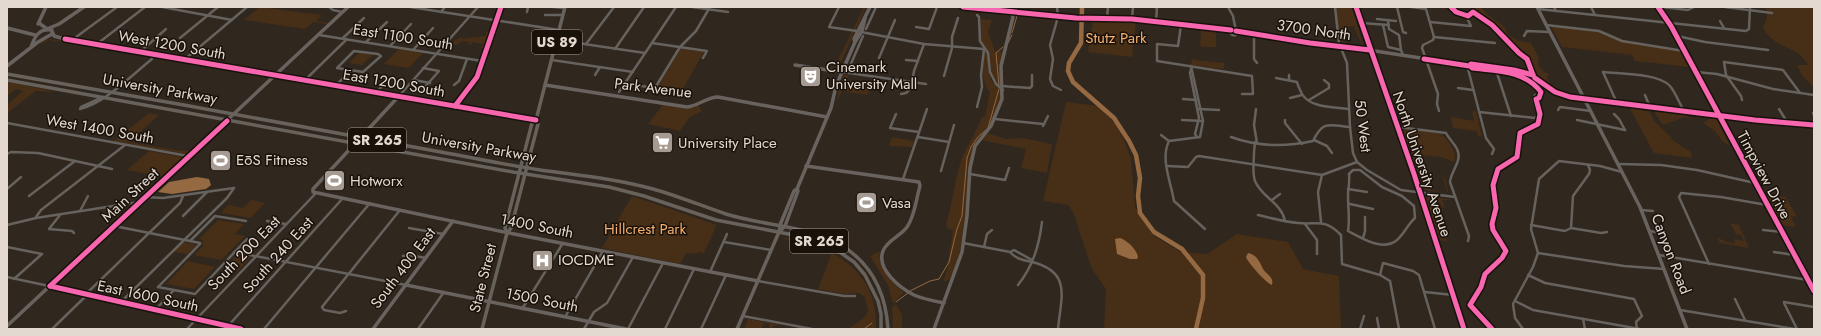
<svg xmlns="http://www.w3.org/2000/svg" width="1821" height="336" font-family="Jost,sans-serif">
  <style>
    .green { fill: #462e17 }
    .water { fill: #956941 }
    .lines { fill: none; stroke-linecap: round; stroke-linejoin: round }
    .stream { stroke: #956941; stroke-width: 1 }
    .river { stroke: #956941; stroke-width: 4.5 }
    .street { stroke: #66625e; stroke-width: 2.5 }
    .secondary { stroke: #69635f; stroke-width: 3.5 }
    .primary { stroke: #67625b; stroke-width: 3.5 }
    .highway { stroke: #655e58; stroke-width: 4 }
    .cycleway-casing { stroke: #19120b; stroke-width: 8 }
    .cycleway { stroke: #f766af; stroke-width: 5 }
    .labels { text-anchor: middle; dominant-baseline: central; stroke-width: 3; stroke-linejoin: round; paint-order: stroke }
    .shield { fill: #19120b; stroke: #a79d95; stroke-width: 1 }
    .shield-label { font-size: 14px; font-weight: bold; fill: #e4d9d0 }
    .street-label { font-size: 15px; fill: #e4d9d0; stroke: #19120b }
    .park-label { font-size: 15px; fill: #f4ae6f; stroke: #19120b }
    .poi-label { font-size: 15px; fill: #e4d9d0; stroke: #19120b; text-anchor: start }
  </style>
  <rect width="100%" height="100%" fill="#30271f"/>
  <!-- green -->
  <g class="green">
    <path d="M260 7 322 15 316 21 329 23 327 24 313 22 305 29 244 20Z"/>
    <path d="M864 7H866L838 69 834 68Z"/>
    <path d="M1336 7H1352L1363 46H1362L1354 26 1344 28 1345 45C1335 35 1337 20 1336 7Z"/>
    <path d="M1456 7H1481L1488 15 1505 27 1508 35 1519 41 1531 43 1538 56 1539 66 1545 73H1548L1549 76H1546L1551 85 1546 84 1531 74 1500 68 1523 70 1528 68C1520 52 1492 25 1476 14V11L1468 7Z"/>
    <path d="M1766 7H1810L1814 10V88L1802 75 1797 65H1808C1806 62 1804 59 1802 57 1791 46 1770 45 1763 27L1767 18Z"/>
    <path d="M981 19 992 20 988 32 995 51 1002 52 1000 86H998L992 76 988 51 981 43Z"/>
    <path d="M1093 21H1136L1132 57 1088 52Z"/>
    <path d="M1551 26 1599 31 1616 39 1680 50 1689 67 1635 61 1632 55 1562 47Z"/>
    <path d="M1198 30 1219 32H1216V47H1202L1200 45 1201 30Z"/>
    <path d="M490 31 484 48H480L483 44 473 42 470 45H467L470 42 462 41 457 45 451 44 454 41 462 36 461 39 486 36V32Z"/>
    <path d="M50 39 246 72 269 77 49 40 42 44 39 43Z"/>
    <path d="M681 48 704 52 681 92 657 88Z"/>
    <path d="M399 49 423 53 409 68 384 64Z"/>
    <path d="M984 51 987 53C990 67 985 80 1001 90 1001 102 997 115 990 125 984 135 976 140 973 151 970 174 964 270 947 281H943L947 271 953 230 948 229 946 224C952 204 954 185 960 164 965 147 977 133 982 117H985L990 92C980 80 983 66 984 51Z"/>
    <path d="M359 53 373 55 362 65 349 63Z"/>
    <path d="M1192 59 1195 60 1224 63V69L1191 65Z"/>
    <path d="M844 75H849L847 80 871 83 867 95 842 91 838 100H837L840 85Z"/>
    <path d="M7 82 53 91 54 92 36 91 7 113V105L23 91 16 89 8 95 9 96 7 98Z"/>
    <path d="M1066 102 1099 106 1119 128 1131 158 1135 207 1154 236 1181 252 1207 254 1237 234 1288 242 1303 269 1339 276 1341 329H1104L1106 289 1092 269 1073 212 1068 205 1043 201Z"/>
    <path d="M663 105 686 108 698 105 702 111 689 118 680 131 648 124Z"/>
    <path d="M1629 107 1648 109 1655 122 1672 138 1671 139 1691 152 1692 158 1654 153Z"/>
    <path d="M1653 110 1683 113 1694 122 1685 117 1663 125Z"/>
    <path d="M1472 111H1476L1482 137 1478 136 1477 131 1453 128 1451 117 1474 121Z"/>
    <path d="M149 113 159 115 129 142 181 151 190 150 185 154 114 141Z"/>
    <path d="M1712 117 1716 118 1730 146 1722 141 1715 131 1703 123Z"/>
    <path d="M1406 129 1441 134C1449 141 1458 152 1454 162L1441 157 1419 155 1431 190 1447 192 1443 177 1445 178 1448 192 1428 191 1422 187 1403 131Z"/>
    <path d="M987 133 1006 139 1023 138 1052 144 1047 173 1021 168 1026 149 981 140Z"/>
    <path d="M892 137 914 141 912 147 889 146Z"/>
    <path d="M149 151 183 157H184L163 177 127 170Z"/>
    <path d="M1764 194 1786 197 1797 217 1791 216 1796 227 1781 225Z"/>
    <path d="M632 196 717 225 704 253 698 252 697 254 686 253 680 264 602 248Z"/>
    <path d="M1429 197 1453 200H1442L1445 208 1442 207 1440 202H1435L1447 241 1449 242 1440 240 1426 199Z"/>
    <path d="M251 200 265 203 251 218 221 213 228 205 243 208Z"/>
    <path d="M218 220 244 224 235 234 245 236 221 260 194 255 204 245 201 244 203 240 199 239Z"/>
    <path d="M1730 223 1739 225 1749 248 1720 243 1717 238 1724 240 1725 242 1735 243 1734 239 1744 241 1741 235 1736 234Z"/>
    <path d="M780 237C831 245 879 270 876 329H848L864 318 868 311 865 297 859 293 843 294 818 289 831 255Z"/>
    <path d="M183 242 197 245 188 254 173 252Z"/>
    <path d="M880 251C877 267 892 283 904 292L893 304 888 285 870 256Z"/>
    <path d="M237 255 251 257 238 271 224 268Z"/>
    <path d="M188 261 215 267 194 289 166 284Z"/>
    <path d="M896 304 902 315V329H893L892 307Z"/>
    <path d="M748 319 781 325 774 326 772 328H769L770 324 764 323 761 329H744Z"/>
  </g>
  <!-- water -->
  <g class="water">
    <path d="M197 177 209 179 211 185 206 189 172 194 158 192 169 182Z"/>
    <path d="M1120 238C1127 240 1137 250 1138 257L1137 259H1130L1117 254 1115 239Z"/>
    <path d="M1248 253C1256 254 1260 262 1263 269 1267 275 1274 277 1272 285 1267 284 1248 263 1246 257Z"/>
  </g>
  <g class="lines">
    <!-- stream -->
    <g class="stream">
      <path d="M1012 33 1017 16"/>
      <path d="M1008 43 1012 35"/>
      <path d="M999 86 996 53 1003 47"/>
      <path d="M910 291 930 281 939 279 949 262 957 229 962 216 967 158 971 147 978 137 988 128 999 89"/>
      <path d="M896 302 908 293"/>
      <path d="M864 329 872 323"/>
    </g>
    <!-- river -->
    <path class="river" d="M1082 7 1081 43 1069 63 1068 71 1073 82 1114 118 1129 141 1136 155 1140 178 1138 196 1140 213 1154 232 1182 249 1203 275V298L1196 329"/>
    <!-- street -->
    <g class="street">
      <path d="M162 7 232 20"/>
      <path d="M329 7 333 10 342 12"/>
      <path d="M410 7 559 30"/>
      <path d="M553 7 565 8"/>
      <path d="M692 7 728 12"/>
      <path d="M839 7 829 27 857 31"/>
      <path d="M1057 7 1058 17 1050 45 1053 59 1050 79 1053 86 1061 90"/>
      <path d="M1154 7H1157L1156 22"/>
      <path d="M1228 7 1233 16 1236 31"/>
      <path d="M1335 7 1339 43 1347 63 1350 127 1353 153 1357 162 1367 170 1401 190 1455 197"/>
      <path d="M1397 7 1403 32 1406 33"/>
      <path d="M1411 7 1426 9 1434 37 1433 40 1423 45 1422 48 1438 94 1437 104 1439 111"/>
      <path d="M1554 7 1556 11"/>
      <path d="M1591 7 1595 15"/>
      <path d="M1662 7 1688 10 1694 7"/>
      <path d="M1725 7 1772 13"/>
      <path d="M1538 9 1746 31 1749 29 1750 7"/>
      <path d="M441 12 445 7"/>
      <path d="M527 12 528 7"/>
      <path d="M545 15H563"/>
      <path d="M977 15 979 17 980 41 988 53 990 72 996 84 1003 90"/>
      <path d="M1107 18 1108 7"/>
      <path d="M1132 19 1133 7"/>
      <path d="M1377 19 1396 21"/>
      <path d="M1388 20 1389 29 1399 35 1401 50"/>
      <path d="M1720 21 1724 28"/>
      <path d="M1430 22 1471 26 1467 18"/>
      <path d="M1361 23 1389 25"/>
      <path d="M1181 25 1178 46 1157 44V61L1252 76 1253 94H1242"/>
      <path d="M1383 25 1388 47 1401 50 1403 55"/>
      <path d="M1546 25 1599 31 1622 41 1684 51"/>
      <path d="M916 27 929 29 937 7"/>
      <path d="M866 29 876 7"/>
      <path d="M861 32 924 44 984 49"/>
      <path d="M319 35 482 61"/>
      <path d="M1254 35V59L1257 63"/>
      <path d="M1524 36 1527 31 1549 32"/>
      <path d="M1677 36 1705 42 1768 50"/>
      <path d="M1434 37 1495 43"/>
      <path d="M180 38 218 7"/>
      <path d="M343 38 364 18"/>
      <path d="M72 40 117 7"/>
      <path d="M557 40 645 53"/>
      <path d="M366 42 387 22"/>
      <path d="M652 43 707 51 703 58"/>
      <path d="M97 44 145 7"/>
      <path d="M586 44 614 7"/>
      <path d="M390 46 411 24"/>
      <path d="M615 49 644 7"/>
      <path d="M413 50 433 28"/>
      <path d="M354 51 378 54 381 56 363 72 337 68Z"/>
      <path d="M140 52 166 29"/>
      <path d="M879 58 895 20"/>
      <path d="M184 60 247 7"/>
      <path d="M552 60 633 72"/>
      <path d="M906 60 918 61"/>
      <path d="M1467 65 1486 138 1494 149 1492 154"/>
      <path d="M850 66 863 36"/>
      <path d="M1191 66 1203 121 1200 137 1169 141C1160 159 1171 182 1174 201L1205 229"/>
      <path d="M423 68 439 71 424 88"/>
      <path d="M1191 69 1190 73 1199 118 1195 134 1197 137"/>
      <path d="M1496 70 1511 116"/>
      <path d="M842 72 926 84"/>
      <path d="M1603 72C1620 74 1658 73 1670 86 1676 93 1679 103 1684 111"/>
      <path d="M1603 72 1617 103"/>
      <path d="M1696 72 1717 74 1773 89 1814 95"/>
      <path d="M595 75 600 67"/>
      <path d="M1289 75V80"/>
      <path d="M944 76 952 48V37L958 18"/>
      <path d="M1276 78 1297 82C1298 86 1300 90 1302 94 1310 108 1334 107 1348 109"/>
      <path d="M305 80 347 39"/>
      <path d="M414 80 430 83"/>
      <path d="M625 83 659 89"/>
      <path d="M336 85 351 71"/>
      <path d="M454 85 459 81 467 59"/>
      <path d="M1002 86 1030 88 1032 86V75"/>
      <path d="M655 88 680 47 696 31 710 7"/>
      <path d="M1458 88 1473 90"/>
      <path d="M377 92 384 84"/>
      <path d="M619 92 676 7"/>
      <path d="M901 94 906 93 911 88 914 71 924 44"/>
      <path d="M1645 95 1650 107"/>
      <path d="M399 96 478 7"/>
      <path d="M103 97 81 107 80 109C104 104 133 74 152 59"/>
      <path d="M1290 98 1302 95"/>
      <path d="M1183 99 1196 100"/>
      <path d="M1309 100 1329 88V84L1324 80"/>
      <path d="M1742 100 1741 96 1726 75 1724 62 1783 70 1800 93"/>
      <path d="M977 107 982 87 981 75 984 49"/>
      <path d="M1199 109 1219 110"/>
      <path d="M1256 109 1254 125 1257 143"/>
      <path d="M1779 109 1787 122"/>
      <path d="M1558 110 1560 107 1591 111"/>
      <path d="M1479 112 1535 118 1538 115 1533 99 1535 95"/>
      <path d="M1813 113 1814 115"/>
      <path d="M896 114 890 128 919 132"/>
      <path d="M1614 114 1619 119 1625 130"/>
      <path d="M995 119 1043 124"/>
      <path d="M1182 120 1203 121"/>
      <path d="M1285 120V123L1302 144"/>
      <path d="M1577 120 1625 130"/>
      <path d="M7 123 188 156"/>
      <path d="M1043 126 1048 116"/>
      <path d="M1398 127 1446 133C1449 139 1454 143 1457 149 1463 161 1451 170 1450 182L1469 236 1468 241"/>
      <path d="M1161 135 1169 141"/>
      <path d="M918 137 949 142"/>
      <path d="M1231 137C1258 147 1285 147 1313 141 1323 120 1329 125 1350 127"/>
      <path d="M1314 140 1327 146 1332 153"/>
      <path d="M1254 152 1255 142"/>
      <path d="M1254 153C1254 162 1252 173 1255 181 1262 198 1281 202 1285 221"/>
      <path d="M7 154 11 152 38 153 112 169"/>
      <path d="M1618 164 1661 165 1697 170 1755 183"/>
      <path d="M1167 166 1188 167 1196 157 1199 156 1322 175"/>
      <path d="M1353 170H1360L1382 187 1402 196 1414 206 1415 218C1408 224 1404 234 1397 240 1383 252 1361 238 1348 231 1350 219 1348 208 1348 196 1348 188 1350 182 1349 174Z"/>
      <path d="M941 171 954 125"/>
      <path d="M970 174 1005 180 1009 168"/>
      <path d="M903 179 927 109"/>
      <path d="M7 189 21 177"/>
      <path d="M1348 189 1367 192"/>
      <path d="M29 196 75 161"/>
      <path d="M146 197 163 198 234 188"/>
      <path d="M1272 200 1280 194"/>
      <path d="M1350 204 1373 209"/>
      <path d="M1641 210 1653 211"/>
      <path d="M80 211 88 196"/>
      <path d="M60 215 49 229 72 231 74 233"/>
      <path d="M1258 215C1271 218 1285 222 1298 223 1318 225 1324 218 1341 235L1342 264 1380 275 1390 281 1399 329"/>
      <path d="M183 216 207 192"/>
      <path d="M36 217 41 210 125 145"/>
      <path d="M267 221 286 224"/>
      <path d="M1321 222 1318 192 1322 175 1357 162"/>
      <path d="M1305 224 1317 240V254"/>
      <path d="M7 225 36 218 139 202"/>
      <path d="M1531 225 1565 231 1571 228 1601 233 1607 232"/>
      <path d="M114 226 200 243"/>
      <path d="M409 228 443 234"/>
      <path d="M1571 228 1573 196 1589 174 1590 170 1588 165"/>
      <path d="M1763 230 1782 232"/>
      <path d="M1650 231 1660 233"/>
      <path d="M1363 238 1365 231V217"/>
      <path d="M190 241 215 216 246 221"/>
      <path d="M724 242 771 250"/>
      <path d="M963 243 1010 252 1014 250 1032 260"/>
      <path d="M7 247 42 254"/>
      <path d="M984 247 987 234 992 230"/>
      <path d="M234 252 406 285"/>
      <path d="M1010 252C1016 259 1023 260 1032 262 1072 272 1061 297 1058 329"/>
      <path d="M1774 252 1794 255"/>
      <path d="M1538 253 1624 266 1664 269"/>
      <path d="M1659 255 1814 281"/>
      <path d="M403 256 409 255 426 258"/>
      <path d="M1709 264 1679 197 1681 193 1721 197 1767 205"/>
      <path d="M710 272 727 234"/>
      <path d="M1380 275 1383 263 1413 271 1419 275 1435 329"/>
      <path d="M1528 275 1545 283 1634 299 1642 316 1636 322 1637 329"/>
      <path d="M7 277 49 286"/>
      <path d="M14 279 42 254"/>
      <path d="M758 281 844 296H855"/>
      <path d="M1018 285C1033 266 1039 246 1042 222"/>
      <path d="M158 287 195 294 247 239"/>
      <path d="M158 287 200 244"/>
      <path d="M1425 292 1453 295"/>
      <path d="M86 294 180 203 183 196"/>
      <path d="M1735 299 1745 320"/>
      <path d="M1515 301 1533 310 1640 329"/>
      <path d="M121 302 227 198 234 188"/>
      <path d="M1784 302 1814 307"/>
      <path d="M1784 303 1797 329"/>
      <path d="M522 309 563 243"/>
      <path d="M155 310 174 290"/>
      <path d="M1680 310 1795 329"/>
      <path d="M346 311 340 313 324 310 322 307 400 210"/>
      <path d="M743 316 812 329"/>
      <path d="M565 317 603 251"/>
      <path d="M1377 318 1379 329"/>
      <path d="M1583 319 1585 329"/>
      <path d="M228 326 343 198"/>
      <path d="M52 329 87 295"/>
      <path d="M187 329 316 193"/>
      <path d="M264 329 370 203"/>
      <path d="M418 329 444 292"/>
      <path d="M584 329 594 312 607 303 633 257"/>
      <path d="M628 329 663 263"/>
      <path d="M665 329 694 269"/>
      <path d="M701 329 726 275"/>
      <path d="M1360 329 1364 316"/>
      <path d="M1523 329 1515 318 1513 304 1533 267 1538 253 1531 229 1539 179 1559 161 1600 166 1622 172"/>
    </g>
    <!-- secondary -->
    <g class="secondary">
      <path d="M963 7 1076 18 1132 19 1231 30"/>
      <path d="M1537 7 1640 207 1687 329"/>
      <path d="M1658 7 1671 26 1814 291"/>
      <path d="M39 23 47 29 59 24 84 7"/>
      <path d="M38 24 46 7"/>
      <path d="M7 28 35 35"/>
      <circle cx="1234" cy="32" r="3"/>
      <path d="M1236 31 1254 35 1375 51 1519 73C1537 79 1552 92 1570 97L1755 120 1814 125"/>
      <path d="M53 33 54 36 65 39 536 120"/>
      <path d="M855 42 854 39 870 7"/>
      <path d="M795 65 841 72"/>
      <path d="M7 66 38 42 52 34V30C39 28 35 36 31 47"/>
      <path d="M545 85 687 107C698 106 707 97 718 97L827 117"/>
      <path d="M399 96 313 189V192L514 234 758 281"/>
      <path d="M455 106 477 77 501 7"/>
      <path d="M806 166 919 182 920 186C916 199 915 216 907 227 901 236 887 240 883 251 876 269 900 288 914 295 923 299 934 301 944 303"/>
      <path d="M779 232 785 226 798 191 797 189"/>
      <path d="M406 285 626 329"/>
      <path d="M50 286 241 329"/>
      <path d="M7 326 348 7"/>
      <path d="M373 329 453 221"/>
      <path d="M737 329 779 232 780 225 794 191 797 189 831 108 836 86 855 42 862 31 865 18"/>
      <path d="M934 329 962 252 967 216 970 168 975 146 991 126 1002 99 1001 66 1013 17 1010 7"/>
    </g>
    <!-- primary -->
    <g class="primary">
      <path d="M7 74C152 99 296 125 441 152 474 158 507 165 540 170 578 175 617 179 653 189 678 196 702 206 726 214 764 226 806 225 841 245 872 264 886 294 888 329"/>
      <path d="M7 80 513 172 609 187 644 196 716 220 809 238 841 253 854 262 865 275 878 301 881 314V329"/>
      <path d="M507 233 505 228 532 123 536 120 565 7"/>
      <path d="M482 329 507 233 511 228 538 124 536 120"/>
    </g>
    <!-- highway -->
    <path class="highway" d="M1356 7 1414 174 1464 329"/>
    <defs>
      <g id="cycleway">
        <path d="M963 7 1076 18 1132 19 1231 30"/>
        <path d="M1356 7 1414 174 1464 329"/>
        <path d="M1451 7 1456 12 1468 16 1473 12 1492 25 1519 53 1527 59 1533 75"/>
        <path d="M1658 7 1671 26 1814 291"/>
        <path d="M1236 31 1310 43 1370 50"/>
        <path d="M65 39 536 120"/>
        <path d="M1424 59 1476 67"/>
        <path d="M1535 78 1555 92 1570 97 1755 120 1814 125"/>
        <path d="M455 106 477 77 501 7"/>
        <path d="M50 286 227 121"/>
        <path d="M50 286 241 329"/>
        <path d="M1492 329 1470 305 1481 287 1485 274 1502 258 1506 251 1493 230 1492 224 1496 208 1493 185 1498 169 1517 157 1520 133 1538 124 1540 114 1536 99 1539 98 1541 92C1524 70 1497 71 1472 68L1471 64 1514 70 1533 75"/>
      </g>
    </defs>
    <!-- cycleway casing -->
    <use href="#cycleway" class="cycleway-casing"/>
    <!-- cycleway -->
    <use href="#cycleway" class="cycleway"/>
  </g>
  <!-- icons -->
  <defs>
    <symbol id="theatre-square" viewBox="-11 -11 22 22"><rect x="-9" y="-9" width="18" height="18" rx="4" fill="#a59b92" stroke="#19120b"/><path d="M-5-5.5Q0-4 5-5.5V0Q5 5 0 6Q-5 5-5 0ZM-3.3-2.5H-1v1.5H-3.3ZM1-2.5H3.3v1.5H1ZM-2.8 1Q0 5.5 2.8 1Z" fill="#fff"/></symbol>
    <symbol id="supermarket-square" viewBox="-11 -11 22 22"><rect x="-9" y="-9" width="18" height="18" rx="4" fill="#a59b92" stroke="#19120b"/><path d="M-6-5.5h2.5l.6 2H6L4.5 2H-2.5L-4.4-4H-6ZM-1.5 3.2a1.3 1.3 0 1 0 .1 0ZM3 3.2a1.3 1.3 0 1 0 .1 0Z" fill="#fff"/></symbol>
    <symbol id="stadium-square" viewBox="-11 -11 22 22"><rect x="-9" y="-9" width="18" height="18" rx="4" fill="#a59b92" stroke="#19120b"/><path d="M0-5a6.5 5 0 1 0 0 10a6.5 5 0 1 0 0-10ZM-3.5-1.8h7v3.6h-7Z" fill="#fff"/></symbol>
    <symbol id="hospital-square" viewBox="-11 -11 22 22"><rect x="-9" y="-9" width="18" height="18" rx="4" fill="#a59b92" stroke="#19120b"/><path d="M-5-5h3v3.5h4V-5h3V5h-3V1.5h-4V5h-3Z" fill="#fff"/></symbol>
  </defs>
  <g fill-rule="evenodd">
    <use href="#theatre-square" x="798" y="64" width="25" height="25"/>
    <use href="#supermarket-square" x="650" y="130" width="25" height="25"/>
    <use href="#stadium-square" x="208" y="148" width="25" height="25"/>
    <use href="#stadium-square" x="322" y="168" width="25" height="25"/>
    <use href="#stadium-square" x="854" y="190" width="25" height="25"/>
    <use href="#hospital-square" x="530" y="248" width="25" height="25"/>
  </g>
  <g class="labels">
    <!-- shield labels -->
    <g class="shield">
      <rect x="532" y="30" width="50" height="24" rx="3"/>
      <rect x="348" y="128" width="58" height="24" rx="3"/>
      <rect x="790" y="229" width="58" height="24" rx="3"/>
    </g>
    <g class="shield-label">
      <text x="557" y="42">US 89</text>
      <text x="377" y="140">SR 265</text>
      <text x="819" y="241">SR 265</text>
    </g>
    <!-- street labels -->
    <g class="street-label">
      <text transform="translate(1314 30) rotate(8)">3700 North</text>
      <text transform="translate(403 37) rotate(9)">East 1100 South</text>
      <text transform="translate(172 45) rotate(10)">West 1200 South</text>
      <text transform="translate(394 83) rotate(10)">East 1200 South</text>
      <text transform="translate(653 88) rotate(7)">Park Avenue</text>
      <text transform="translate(160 89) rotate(10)">University Parkway</text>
      <text transform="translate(1363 126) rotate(83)">50 West</text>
      <text transform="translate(100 129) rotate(10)">West 1400 South</text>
      <text transform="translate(479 147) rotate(10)">University Parkway</text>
      <text transform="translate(1422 164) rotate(71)">North University Avenue</text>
      <text transform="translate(1764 175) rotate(62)">Timpview Drive</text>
      <text transform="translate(130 195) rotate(-43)">Main Street</text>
      <text transform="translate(537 226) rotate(11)">1400 South</text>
      <text transform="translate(244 253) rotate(-46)">South 200 East</text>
      <text transform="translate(1671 254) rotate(69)">Canyon Road</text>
      <text transform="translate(278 255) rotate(-48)">South 240 East</text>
      <text transform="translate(403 268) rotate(-53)">South 400 East</text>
      <text transform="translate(483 278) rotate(-76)">State Street</text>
      <text transform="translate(148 296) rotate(12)">East 1600 South</text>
      <text transform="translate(542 300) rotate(11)">1500 South</text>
    </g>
    <!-- park labels -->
    <g class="park-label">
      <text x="1116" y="38">Stutz Park</text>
      <text x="645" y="229">Hillcrest Park</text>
    </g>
    <!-- poi labels -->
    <g class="poi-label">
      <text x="826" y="67">Cinemark<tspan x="826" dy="17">University Mall</tspan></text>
      <text x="678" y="143">University Place</text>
      <text x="236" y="160">EōS Fitness</text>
      <text x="350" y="181">Hotworx</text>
      <text x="882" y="203">Vasa</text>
      <text x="558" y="260">IOCDME</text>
    </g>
  </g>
  <!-- border -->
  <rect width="1821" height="336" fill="none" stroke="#e4d9d0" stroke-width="16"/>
</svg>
